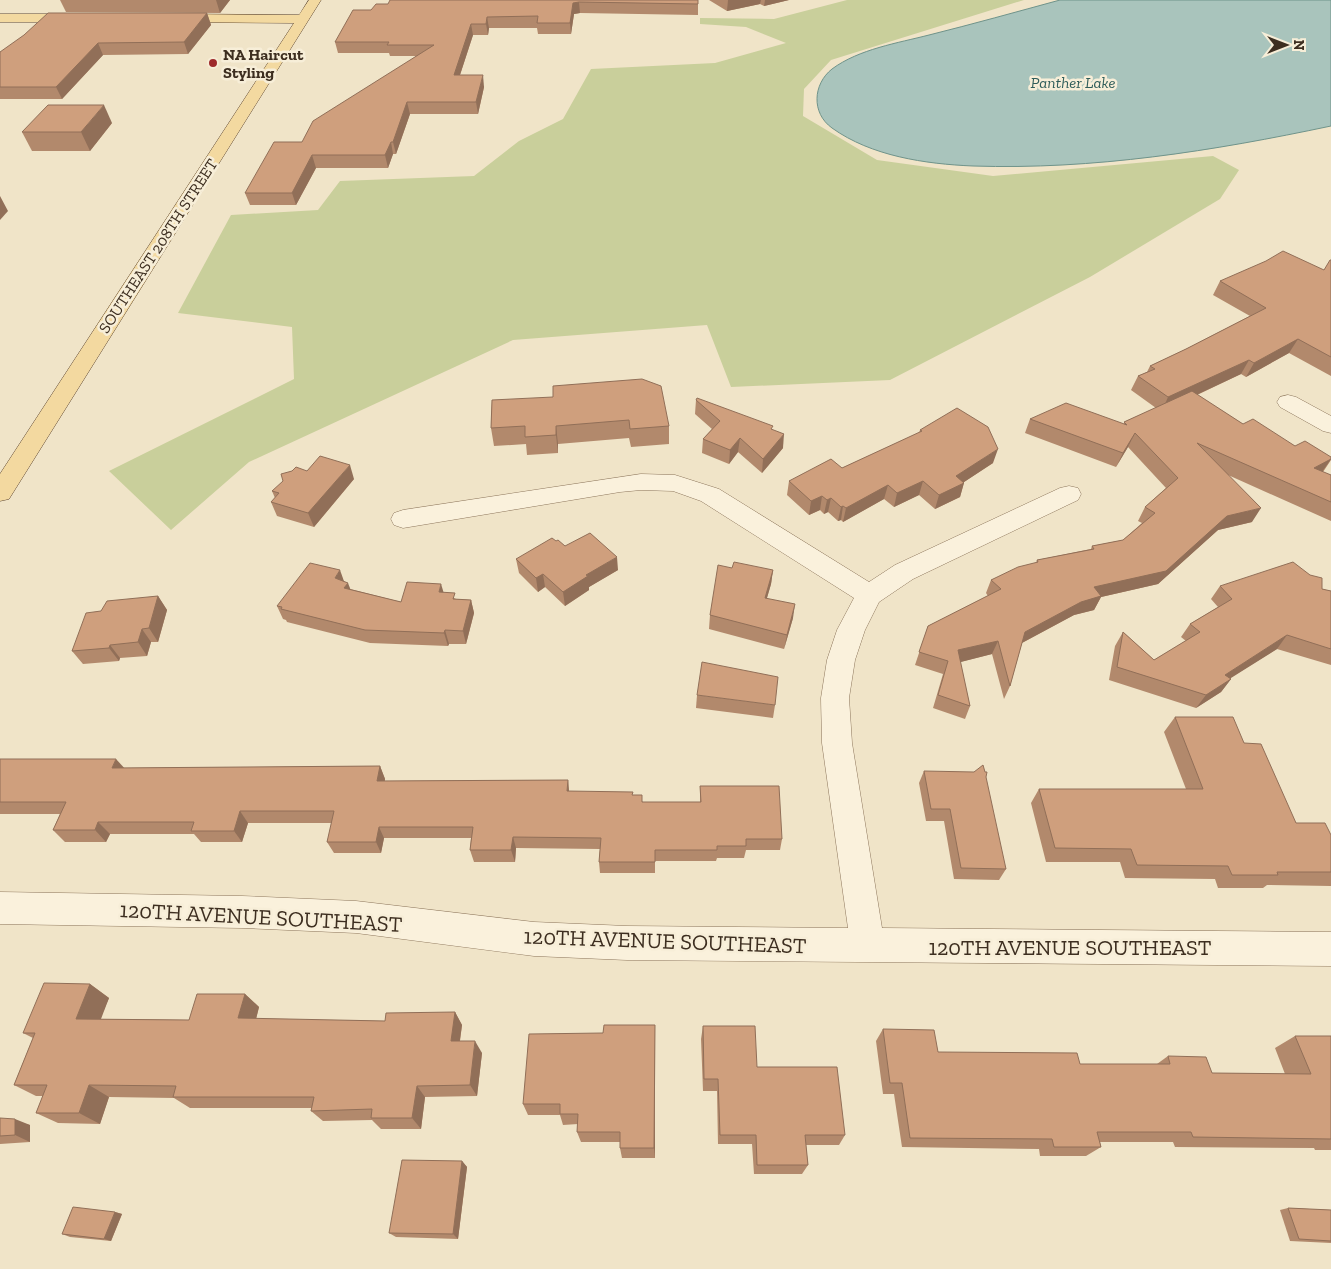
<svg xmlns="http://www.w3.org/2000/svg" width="1331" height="1269" font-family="'Zilla Slab',serif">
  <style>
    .green { fill: #c9cf9b }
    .water { fill: #a9c4bc; stroke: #6f938a }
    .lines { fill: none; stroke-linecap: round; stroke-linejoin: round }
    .minor-casing { stroke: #8d765c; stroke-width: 1 }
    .major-casing { stroke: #5b4430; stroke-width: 1 }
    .minor { fill: #faf1dc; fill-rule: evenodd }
    .major { fill: #f3d9a0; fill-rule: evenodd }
    .wall { fill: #b2896c }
    .shaded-wall { fill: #916f58 }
    .building { fill: #cf9f7d; stroke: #916f58 }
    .poi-dot { fill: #9e2a2b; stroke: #f7eed8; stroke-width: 2 }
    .labels { text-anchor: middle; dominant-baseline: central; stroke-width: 5; stroke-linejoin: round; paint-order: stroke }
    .far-poi-label { font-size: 16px; font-weight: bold; fill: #3d2e20; stroke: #f7eed8; text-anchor: start }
    .far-water-label { font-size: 16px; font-style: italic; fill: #2f5d5a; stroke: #f7eed8 }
    .far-street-label { font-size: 16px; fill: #3d2e20; stroke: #f7eed8 }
    .near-street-label { font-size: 22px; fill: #3d2e20; stroke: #f7eed8 }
  </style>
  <rect width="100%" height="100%" fill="#f0e4c8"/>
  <!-- green -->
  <path class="green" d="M847 0H1024L831 60 804 89 803 116 877 160 993 176 1213 156 1239 170 1220 199 1090 277 890 380 731 387 707 325 513 340 249 462 171 530 109 471 294 379 292 327 178 313 231 215 318 210 340 181 474 176 519 141 563 119 591 69 715 63 786 43 746 27 700 24V18L774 19Z"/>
  <!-- water -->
  <path class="water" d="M1060 0H1331V126C1213 151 1093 170 973 166 925 164 871 156 832 128 811 113 813 84 832 69 859 49 898 43 929 35 973 24 1016 12 1060 0Z"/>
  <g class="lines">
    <defs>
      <g id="minor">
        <path d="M1288 395 1296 397 1331 416V433L1323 431 1280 407 1277 402 1280 397Z"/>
        <path d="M641 474 675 475 719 489 869 582 895 565 1060 488 1069 486 1078 488 1081 494 1078 500 913 579 879 602 865 630 855 660 849 698 852 743 882 928 1331 932V966L627 960 534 956 356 933 242 928 0 924V892L242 896 356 901 534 922 627 926 848 928 822 743 821 698 827 660 837 630 854 598 701 501 673 491 641 490 620 492 403 528 394 525 391 519 394 513 403 510Z"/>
      </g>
      <g id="major">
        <path d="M309 0H321L9 499 0 501V474L294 23 172 22 165 18 172 14 299 15Z"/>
        <path d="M0 14H79L86 18 79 22H0Z"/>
      </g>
    </defs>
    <!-- minor casing -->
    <use href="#minor" class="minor-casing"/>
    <!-- major casing -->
    <use href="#major" class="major-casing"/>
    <!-- minor -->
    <use href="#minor" class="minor"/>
    <!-- major -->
    <use href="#major" class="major"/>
  </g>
  <!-- wall -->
  <g class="wall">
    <path d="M60 0H230L220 13 66 12Z"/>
    <path d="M698 0V15L580 13 574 14 571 34H538L537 28H489L488 35H473L460 75 484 87 478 114H410L396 154H393L388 168H316L296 205H250L245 193 302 142 416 56H390L389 53H338L335 42 371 10 388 4Z"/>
    <path d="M709 0H789L764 6 760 4 727 11Z"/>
    <path d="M207 13 211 25 188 54 103 55 62 99H0V52Z"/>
    <path d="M112 123 90 151H32L22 132Z"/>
    <path d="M1331 260V376L1289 353 1246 377 1241 374 1197 395 1243 424 1295 446 1331 457V460L1323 472 1331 475V521L1228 475 1252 522 1218 530 1158 584 1101 597 1094 610 1074 615 1022 643 1010 686 1004 699 992 654 960 662 970 706 965 719 933 708 943 674 915 665 928 626 988 596 986 593 991 580 1036 563 1037 560 1091 549 1092 546 1123 540 1142 523 1138 521 1145 507 1166 488 1128 447 1116 467 1025 433 1030 419 1124 424V422L1156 408 1131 390 1138 376 1147 372 1150 366 1186 349 1250 316 1213 295 1220 281 1324 270Z"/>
    <path d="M492 400 669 426V444L631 447 629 438 558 444V453L527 455 526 444 494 446 491 428Z"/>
    <path d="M696 400 773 430 783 448 762 473 738 452 729 464 702 453 703 439 712 429 695 414Z"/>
    <path d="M920 430 993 463 964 482 960 497 935 509 919 495 894 507 884 499 843 522 841 520 838 521 828 512 824 514 820 510 809 515 787 495 789 481 842 468 919 433Z"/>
    <path d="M307 471 354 479 314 527 277 516 271 502 275 498 272 491Z"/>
    <path d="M556 541 565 546 618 570 589 587V590L565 606 545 587 538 592 519 573 516 559Z"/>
    <path d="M732 568 773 570 771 584 767 598 793 618 784 649 709 629 710 615Z"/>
    <path d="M344 581 350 589 401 602 444 593 456 599 471 600 474 613 466 644H449L448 646 370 643 287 622 286 620 283 619 277 606Z"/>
    <path d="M1220 586 1322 589 1331 591V665L1277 649 1230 678 1231 679 1221 692 1196 708 1109 680 1115 646 1123 632 1154 660 1186 641 1181 637 1190 624 1218 607 1211 599Z"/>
    <path d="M158 596 167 610 158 642H151L147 656 120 658 119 661 83 664 72 651 101 611Z"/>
    <path d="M697 695 775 705 773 718 696 708Z"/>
    <path d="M1175 717 1244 743 1296 823 1331 835V886L1267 885 1263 888H1218L1215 879 1125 878 1120 862H1046L1031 803 1039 789H1186L1164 732Z"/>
    <path d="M0 759 124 768 380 766 385 779V781L568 780 569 791 633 795 643 802H700V786L782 839 780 850H746L744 858H717L716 861H655V873H600L599 862 600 849 516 848 515 862H474L470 850 471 838H384L381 853H334L327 842 332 823H248L242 842H201L194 834H110L106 842H65L53 830 60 814H0Z"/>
    <path d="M924 771 1006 869 999 880 954 879 944 821H926L919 783Z"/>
    <path d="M90 984 109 998 100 1019 189 1020 245 994 259 1007 256 1019 385 1021 455 1012 462 1025 460 1041 482 1053 477 1096 425 1097 421 1129H381L372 1120 323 1121 311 1111V1108H190L174 1098 109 1097 100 1124 58 1123 36 1113 43 1096H36L14 1085 33 1038 23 1033Z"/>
    <path d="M655 1025V1158H622L620 1148V1142H581L577 1132 578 1124 563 1125 560 1115H528L523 1104 603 1033Z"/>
    <path d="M703 1026 757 1067 845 1135 839 1145H806L808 1165 802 1174H754L752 1144H718L717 1091H703L701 1039Z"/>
    <path d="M883 1029 938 1052 1080 1064H1157L1168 1056 1212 1073 1285 1074 1275 1048 1295 1036H1331V1150H1315L1314 1148 1175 1147 1173 1142H1100L1101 1147 1086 1156H1040L1039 1149 902 1147 894 1094H883L876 1041Z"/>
    <path d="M0 1118 30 1125V1142L0 1144Z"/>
    <path d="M462 1161 467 1167 458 1239 396 1237 389 1233Z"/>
    <path d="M1288 1208 1331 1210V1243L1290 1241 1280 1210Z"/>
    <path d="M115 1212 122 1214 111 1241 70 1237 62 1234Z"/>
  </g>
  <!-- shaded-wall -->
  <g class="shaded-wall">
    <path d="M216 0H230L220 13Z"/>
    <path d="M728 0H761L760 4 727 11Z"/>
    <path d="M765 0H789L764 6Z"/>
    <path d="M579 2 580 13 574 14 571 34 570 23 573 3Z"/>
    <path d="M207 13 211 25 188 54 184 42Z"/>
    <path d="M487 17 489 28 488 35 486 24Z"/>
    <path d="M471 24 473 35 456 87 454 75Z"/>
    <path d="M98 43 103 55 62 99 56 87Z"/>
    <path d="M483 75 484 87 478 114 476 102Z"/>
    <path d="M407 102 410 114 396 154 393 142Z"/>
    <path d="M104 105 112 123 90 151 81 132Z"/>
    <path d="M391 142 393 154 388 168 385 155Z"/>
    <path d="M312 155 316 168 296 205 292 193Z"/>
    <path d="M0 196 8 211 0 220Z"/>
    <path d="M1298 339 1289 353 1246 377 1254 363Z"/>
    <path d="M1249 360 1241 374 1162 411 1168 397Z"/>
    <path d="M556 426 558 444V453L556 435Z"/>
    <path d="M1135 433 1128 447 1116 467 1123 453Z"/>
    <path d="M784 434 783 448 762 473 763 459Z"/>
    <path d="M740 438 738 452 729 464 730 450Z"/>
    <path d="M998 449 993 463 961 484 964 483 960 497 935 509 939 495 956 476Z"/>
    <path d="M1331 459 1322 472 1314 468Z"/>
    <path d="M350 465 354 479 314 527 308 513Z"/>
    <path d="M923 481 919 495 894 507 897 493Z"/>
    <path d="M888 485 884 499 843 522 846 508Z"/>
    <path d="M822 496 820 510 809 515 811 501Z"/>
    <path d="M831 498 828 512 824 514 827 500Z"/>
    <path d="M843 506 841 520 838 521 841 507Z"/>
    <path d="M1261 508 1252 522 1218 530 1158 584 1101 597 1094 610 1074 615 1018 645 1025 632 1081 602 1094 587 1227 516Z"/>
    <path d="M617 557 618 570 589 587V590L565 606 563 592 586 575Z"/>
    <path d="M340 570 345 584 335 578Z"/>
    <path d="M773 570 771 584 763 611 765 598Z"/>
    <path d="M543 574 545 587 538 592 536 578Z"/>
    <path d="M348 583 353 596 344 588Z"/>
    <path d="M441 584 445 597 439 592Z"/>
    <path d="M158 596 167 610 158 642 149 628Z"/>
    <path d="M471 600 474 613 466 644 463 631Z"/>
    <path d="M795 604 793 618 784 649 787 635Z"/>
    <path d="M142 629 151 642 147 656 138 642Z"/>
    <path d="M445 630 449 644 448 646 444 633Z"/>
    <path d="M1287 635 1277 649 1215 688 1225 675Z"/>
    <path d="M998 641 992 654 953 664 958 650Z"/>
    <path d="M110 645 120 658 119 661 109 648Z"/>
    <path d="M1231 679 1221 692 1196 708 1206 695Z"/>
    <path d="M116 759 127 771 112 768Z"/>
    <path d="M380 766 385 779 382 793 377 781Z"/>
    <path d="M568 780 569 792 567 791Z"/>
    <path d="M240 811 248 823 242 842 234 831Z"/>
    <path d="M98 822 110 834 106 842 95 830Z"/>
    <path d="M379 827 384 838 381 853 376 842Z"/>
    <path d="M513 837 516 848 515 862 511 850Z"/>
    <path d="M90 984 109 998 96 1032 76 1019Z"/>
    <path d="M245 994 259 1007 253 1031 238 1018Z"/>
    <path d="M455 1012 462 1025 458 1053 451 1041Z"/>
    <path d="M655 1025V1158L654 1148Z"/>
    <path d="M475 1041 482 1053 477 1096 470 1085Z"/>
    <path d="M89 1085 109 1097 100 1124 79 1113Z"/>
    <path d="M417 1086 425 1097 421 1129 412 1118Z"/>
    <path d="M15 1119 30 1125V1142L15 1135Z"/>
    <path d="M462 1161 467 1167 458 1239 453 1234Z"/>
    <path d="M115 1212 122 1214 111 1241 104 1239Z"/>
  </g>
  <!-- building -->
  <g class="building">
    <path d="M390 0H698V4L579 2 573 3 570 23H537L538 16 487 17 486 24H471L454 75H483L476 102H407L393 142H391L385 155H312L292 193H245L274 142H302L313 121 434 45H387L389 42H335L353 10H371L376 4H388Z"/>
    <path d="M48 13H207L184 42 98 43 56 87H0V52L24 35Z"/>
    <path d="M48 105H104L81 132H22Z"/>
    <path d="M1283 251 1324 270 1330 260H1331V357L1298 339 1254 363 1249 360 1168 397 1138 376 1155 369 1150 366 1186 349 1266 308 1220 281 1266 261Z"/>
    <path d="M642 379 661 386 669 426 630 429 629 420 556 426V435L525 437V426L491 428 492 400 553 397V386Z"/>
    <path d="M1192 391 1243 424 1253 419 1295 446 1305 441 1331 457V459L1314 468 1331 475V502L1197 443 1261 508 1227 516 1166 571 1094 587 1101 596 1081 602 1025 632 1010 686 998 641 958 650 970 706 938 695 948 661 919 652 928 626 1001 589 991 580 1018 567 1038 562 1037 560 1094 549 1092 546 1123 540 1155 513 1145 507 1178 478 1135 433 1123 453 1030 419 1066 403 1127 425 1124 422Z"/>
    <path d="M697 398 773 426 771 429 784 434 763 459 740 438 730 450 703 439 720 421 696 400Z"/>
    <path d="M957 408 988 427 998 449 956 476 964 483 939 495 923 481 897 493 888 485 846 508 843 506 841 507 831 498 827 500 822 496 811 501 789 481 831 459 842 468 922 431 920 430Z"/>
    <path d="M320 456 350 465 308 513 271 502 279 493 272 491 283 481 281 474 292 471 296 467 307 471Z"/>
    <path d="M590 533 617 557 586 575 588 576 563 592 543 574 536 578 516 559 552 538 556 541 558 540 565 546Z"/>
    <path d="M734 562 773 570 765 598 795 604 787 635 710 615 718 565 732 568Z"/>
    <path d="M1293 562 1310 575 1322 578V589L1331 591V649L1287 635 1225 675 1231 679 1206 695 1117 667 1123 632 1154 660 1200 632 1190 624 1232 599 1220 586Z"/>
    <path d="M310 563 340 570 335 578 348 583 344 588 401 602 407 582 441 584 439 592 455 593 453 599 471 600 463 631 445 630 444 633 365 630 281 609 282 607 277 606Z"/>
    <path d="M158 596 149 628 142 629 138 642 110 645 109 648 72 651 86 613 101 611 107 601Z"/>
    <path d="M702 662 778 677 775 705 697 695Z"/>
    <path d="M1175 717H1233L1244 743 1261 744 1296 823H1325L1331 835V872H1277L1278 875H1232L1228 866 1137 865 1131 849 1055 848 1039 789H1203Z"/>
    <path d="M0 759H116L112 768 380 766 377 781 568 780 567 791 633 792 632 795H642V802H701L700 786H779L782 839H746V846H717V850H655V862H599L601 838 513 837 511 850H470L473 827H379L376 842H327L334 811H240L234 831H191L194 822H98L95 830H53L66 802H0Z"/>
    <path d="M983 765 985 772H987L986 777 1006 869 961 868 950 809H931L924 771 974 772Z"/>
    <path d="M44 983 90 984 76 1019 189 1020 197 994H245L238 1018 385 1021 386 1013 455 1012 451 1041H475L470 1085 417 1086 412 1118H371L372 1109 311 1111 314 1097H173L176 1086 89 1085 79 1113H36L47 1085H14L35 1033H23Z"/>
    <path d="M604 1025H655L654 1148H620V1132H577L578 1114H560V1104H523L529 1034 603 1033Z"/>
    <path d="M703 1026H755L757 1067H837L845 1135H805L808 1165H757L756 1135H720L718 1079H704Z"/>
    <path d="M883 1029 934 1030 938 1052 1077 1053 1080 1064H1170L1168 1056 1206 1057 1212 1073 1311 1074 1295 1036H1331V1139L1193 1137 1191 1132H1097L1101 1147H1054L1052 1139 910 1138 902 1083H890Z"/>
    <path d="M0 1118 15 1119V1135L0 1136Z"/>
    <path d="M402 1160 462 1161 453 1234 389 1233Z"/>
    <path d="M73 1207 115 1212 104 1239 62 1234Z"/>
    <path d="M1288 1208 1331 1210V1241L1299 1239Z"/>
  </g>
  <!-- markers -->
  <circle class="poi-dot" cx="213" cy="63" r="5"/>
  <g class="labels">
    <!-- far-poi labels -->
    <g class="far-poi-label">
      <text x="223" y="54">NA Haircut<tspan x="223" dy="18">Styling</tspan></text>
    </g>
    <!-- far-water labels -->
    <g class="far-water-label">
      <text x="1073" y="82">Panther Lake</text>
    </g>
    <!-- far-street labels -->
    <g class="far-street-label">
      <text transform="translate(158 246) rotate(-57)">SOUTHEAST 208TH STREET</text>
    </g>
    <!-- near-street labels -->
    <g class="near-street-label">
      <text transform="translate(261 917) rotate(3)">120TH AVENUE SOUTHEAST</text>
      <text transform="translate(665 941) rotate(2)">120TH AVENUE SOUTHEAST</text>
      <text x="1070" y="947">120TH AVENUE SOUTHEAST</text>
    </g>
  </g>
  <!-- north arrow -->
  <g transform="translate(1286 45) rotate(90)" stroke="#f7eed8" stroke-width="4" paint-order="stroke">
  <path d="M0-4L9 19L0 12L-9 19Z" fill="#3d2e20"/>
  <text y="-8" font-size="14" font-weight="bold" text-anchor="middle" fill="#3d2e20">N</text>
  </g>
</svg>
